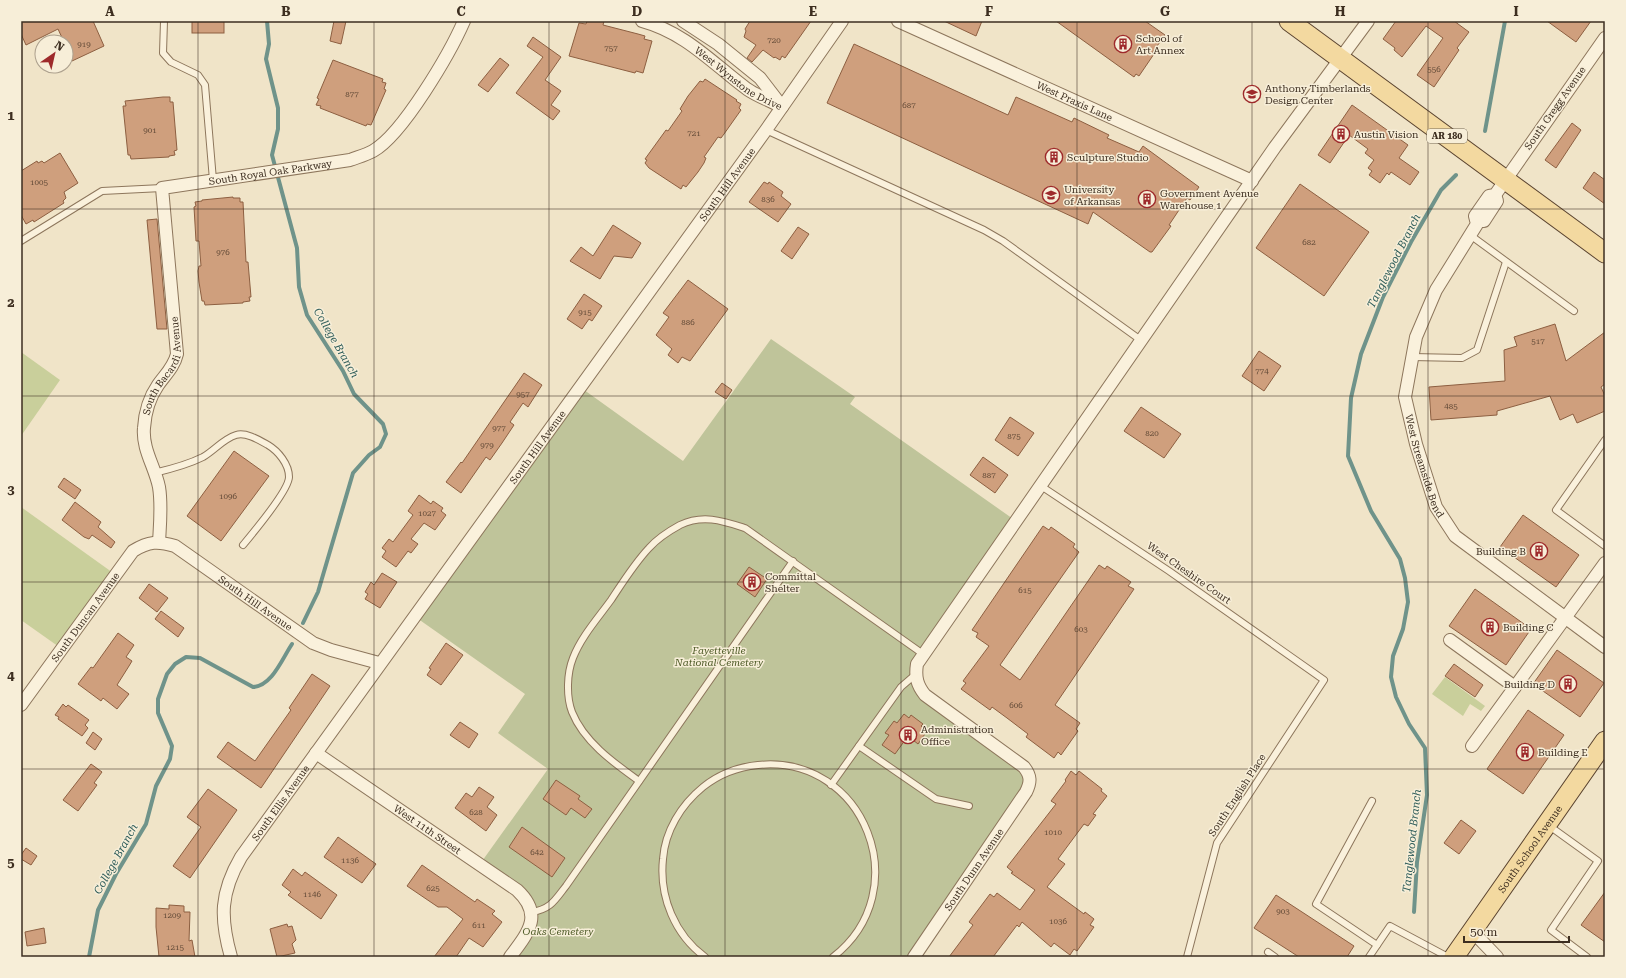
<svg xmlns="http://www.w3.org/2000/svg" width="1626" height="978" font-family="'Roboto Serif',serif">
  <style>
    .green { fill: #c9cf9b }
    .cemetery { fill: #bfc49a }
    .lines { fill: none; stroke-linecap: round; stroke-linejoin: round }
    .stream { stroke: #6f938a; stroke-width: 4 }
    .building { fill: #cf9f7d; stroke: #8d5f41 }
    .service-casing { stroke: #8d765c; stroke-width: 8 }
    .minor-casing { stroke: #8d765c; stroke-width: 14 }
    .primary-casing { stroke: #5b4430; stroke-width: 21 }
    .service { stroke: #faf1dc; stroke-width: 6 }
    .minor { stroke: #faf1dc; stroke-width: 12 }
    .primary { stroke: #f3d9a0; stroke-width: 19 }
    .grid { fill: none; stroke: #3d2e20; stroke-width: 1; stroke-opacity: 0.55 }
    .labels { text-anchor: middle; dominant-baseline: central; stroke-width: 3; stroke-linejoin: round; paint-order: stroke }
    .number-label { font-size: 8px; fill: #624a37 }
    .shield { fill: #f7eed8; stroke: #756857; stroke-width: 1 }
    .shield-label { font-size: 9px; font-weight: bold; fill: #3d2e20 }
    .poi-label { font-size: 10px; fill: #3d2e20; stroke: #f7eed8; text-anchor: start }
    .street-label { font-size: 10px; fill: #3d2e20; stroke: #f7eed8 }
    .park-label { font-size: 10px; font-style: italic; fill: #4d5a26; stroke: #f7eed8 }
    .water-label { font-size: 11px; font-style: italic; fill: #2f5d5a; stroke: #f7eed8 }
    .neatline { fill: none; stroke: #3d2e20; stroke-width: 1.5 }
    .grid-label { font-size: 13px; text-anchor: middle; font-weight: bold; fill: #3d2e20 }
  </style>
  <rect width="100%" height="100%" fill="#f0e4c8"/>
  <!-- green -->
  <g class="green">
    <path d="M21 352 60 380 21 436Z"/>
    <path d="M21 507 116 575 62 649 21 620Z"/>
    <path d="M1445 677 1485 706 1481 711 1470 704 1463 716 1432 694Z"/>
  </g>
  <!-- cemetery -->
  <path class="cemetery" d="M771 339 855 397 850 404 1016 521 923 654 918 686 1030 780 914 957H511L527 934V899L480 864 548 769 498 733 525 694 414 616 580 387 683 461Z"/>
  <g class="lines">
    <!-- stream -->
    <g class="stream">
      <path d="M267 21 269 44 266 59 278 108V129L272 155 297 248 299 287 307 315 343 371 354 394 383 424 386 434 380 447 369 455 353 473 318 592 303 623"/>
      <path d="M1485 131 1505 21"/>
      <path d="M1414 912 1417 862 1427 795 1425 748 1409 724 1396 697 1391 677 1393 656 1403 629 1408 602 1405 578 1400 559 1371 511 1348 456 1351 398 1361 354 1383 297 1411 242 1441 190 1456 175"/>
      <path d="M89 957 98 910 116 874 146 824 156 786 170 759 172 746 158 713V699L167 674 175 664 186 657 200 658 253 687C272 686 282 659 292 644"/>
    </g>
  </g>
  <!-- building -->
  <g class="building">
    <path d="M21 21H93L104 46 72 61 66 47V42H64L58 29 26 45 21 34Z"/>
    <rect x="192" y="21" width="32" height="12"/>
    <path d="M334 21H346L341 44 330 41Z"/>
    <path d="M587 21H604L603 25 638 34 645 36 644 39 652 41 643 73 636 71 635 73 569 56 579 23 586 24Z"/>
    <path d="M750 21H811L785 58 782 56 780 60 775 57 774 58 763 50 752 62 747 58 756 45 744 37 746 31 745 29Z"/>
    <path d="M944 21H982L976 36Z"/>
    <path d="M1056 21H1145L1165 35 1152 53 1154 54 1139 76 1136 74 1134 77Z"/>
    <path d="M1396 21H1454L1469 32 1457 48 1459 50 1434 87 1417 75 1443 38 1426 26 1402 57 1394 50 1395 48 1383 39Z"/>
    <path d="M1547 21H1591L1576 42Z"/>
    <path d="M533 37 561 57 545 80 561 91 551 105 560 111 553 120 516 93 543 57 527 46Z"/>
    <path d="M854 44 1008 115 1016 97 1072 122 1074 118 1109 135 1107 138 1139 152 1143 146 1199 187 1190 200 1187 198 1169 225 1171 226 1152 252H1150L1093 212 1088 224 827 103Z"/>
    <path d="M500 58 509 65 488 92 478 85Z"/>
    <path d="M333 60 383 79 382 82 386 83 384 89 386 90 371 125 367 124 366 126 320 108 321 106 316 105 319 99 317 98Z"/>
    <path d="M705 79 737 100 736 101 741 104 739 108 741 110 724 134 721 138 718 137 704 157 706 158 704 163 698 172 686 187 683 185 681 189 649 168 645 163 647 160 645 159 666 130 668 131 682 111 680 109 688 96 700 81 703 82Z"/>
    <path d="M163 97H170V102H173L177 150 174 151 175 155 169 156V157L131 159 130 155H128L123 106H126L125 101Z"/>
    <path d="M1352 105 1408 145 1399 158 1419 172 1410 185 1391 172 1389 175 1387 173 1380 183 1369 175 1372 171 1368 168 1374 160 1365 153 1368 149 1349 135 1330 163 1318 155Z"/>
    <path d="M1572 123 1581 130 1556 168 1545 160Z"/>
    <path d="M60 153 78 183 64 192 66 198 63 201 64 203 34 222 33 220 26 224 21 215V171L37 161 38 163 42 161 44 163Z"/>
    <path d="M1594 172 1605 180V204L1583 188Z"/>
    <path d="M764 182 768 184 769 182 783 192 781 196 791 204 778 222 749 202Z"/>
    <path d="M1300 184 1369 232 1324 296 1256 248Z"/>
    <path d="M233 197V198H240V202H243L246 262H248L251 297H249L250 301 243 302V303L205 305 204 301H202L199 282 198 271 199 266H201L199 241H196L194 207 196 206 195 202 202 201V200Z"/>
    <path d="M157 219 167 329H157L147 220Z"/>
    <path d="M613 225 641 243 632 258 614 256 600 279 570 261 581 247 593 256Z"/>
    <path d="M798 227 809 234 792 259 781 251Z"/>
    <path d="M688 280 728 309 690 361 682 357 678 363 668 355 672 349 656 335 669 317 663 313Z"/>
    <path d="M584 294 602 306 592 321 589 319 582 329 567 319Z"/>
    <path d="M1555 324 1566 361 1605 332V384L1601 387 1605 396V411L1577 423 1573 414 1560 420 1550 396 1497 411V415L1431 420 1429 387 1505 381 1504 350 1517 346 1514 337Z"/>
    <path d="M1259 351 1281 366 1264 391 1242 376Z"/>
    <path d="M524 373 542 385 528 407 523 403 510 422 514 425 502 443 490 460 486 457 461 493 446 482 461 462 462 463Z"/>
    <path d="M722 383 732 390 726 399 715 392Z"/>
    <path d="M1141 407 1181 434 1164 458 1124 431Z"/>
    <path d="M1010 417 1034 433 1018 456 995 440Z"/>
    <path d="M234 451 269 476 221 541 187 516Z"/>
    <path d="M983 457 1008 475 995 493 970 475Z"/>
    <path d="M64 478 81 490 75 499 58 487Z"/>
    <path d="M419 495 431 504 433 501 443 508 441 511 446 515 435 530 424 523 411 539 418 544 411 553 408 551 396 567 382 557 386 551 382 548 389 539 393 542 413 515 408 511Z"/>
    <path d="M75 502 101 522 98 527 115 542 111 548 92 535 89 539 84 537 62 520Z"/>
    <path d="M1523 515 1579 555 1556 587 1500 547Z"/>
    <path d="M1043 526 1049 530 1051 527 1075 544 1073 547 1079 552 1000 665 1020 680 1099 565 1105 569 1107 566 1131 582 1128 586 1134 589 1055 705 1080 723 1076 729 1078 731 1061 755 1058 752 1054 758 1026 737 1028 734 1007 718 992 707 990 710 961 689 966 683 963 681 989 646 976 637 978 633 972 630Z"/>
    <path d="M749 567 767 579 755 597 737 584Z"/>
    <path d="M382 573 397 582 380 608 365 599 368 594 365 592 371 582 374 585Z"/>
    <path d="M149 584 168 598 157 612 139 598Z"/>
    <path d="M1475 589 1531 629 1506 665 1449 626Z"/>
    <path d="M161 611 184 628 178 637 155 619Z"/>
    <path d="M118 633 134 645 126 657 132 661 129 666 117 685 129 694 117 709 103 698 101 701 78 684 91 667 93 668Z"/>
    <path d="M446 643 463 655 441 685 427 675 431 669 429 668Z"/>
    <path d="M1557 650 1604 683 1580 717 1533 684Z"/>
    <path d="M1454 664 1483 685 1475 697 1445 676Z"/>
    <path d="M312 674 330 686 261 788 217 757 228 742 255 761 291 710 289 708Z"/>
    <path d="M63 704 66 707 68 705 89 720 85 725 88 728 82 736 58 719 59 717 55 715Z"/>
    <path d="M1528 710 1564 735 1523 794 1487 769Z"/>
    <path d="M904 714 909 718 911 715 923 724 921 726 927 731 918 744 908 736 895 754 882 745 889 735 885 733 894 721 897 723Z"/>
    <path d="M460 722 478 734 469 748 450 735Z"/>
    <path d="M93 732 102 739 95 750 86 743Z"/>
    <path d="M91 764 102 772 94 783 97 785 78 811 63 800Z"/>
    <path d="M1071 771 1076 775 1079 771 1102 789 1101 791 1107 796 1093 814 1096 815 1088 826 1084 824 1058 859 1065 864 1047 887 1084 914 1085 912 1094 919 1090 925 1094 927 1077 951 1074 949 1070 955 1054 943 1051 947 1022 922 1019 927 1017 925 993 957H949L973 925 969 922 990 894 994 897 997 893 1020 910 1035 890 1011 873 1013 872 1007 867 1056 804 1051 801 1066 781 1065 780Z"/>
    <path d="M556 780 580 796 578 799 592 809 585 818 571 808 566 815 543 799Z"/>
    <path d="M479 787 494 797 487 807 497 815 486 831 455 808 466 793 472 797Z"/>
    <path d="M208 789 237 810 190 878 173 866 201 827 187 817Z"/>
    <path d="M1461 820 1476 831 1459 854 1444 843Z"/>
    <path d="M522 827 565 858 552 877 509 847Z"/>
    <path d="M338 837 376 864 362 883 324 857Z"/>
    <path d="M26 848 37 856 31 865 21 859V855Z"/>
    <path d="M422 865 475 902 477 899 495 911 492 914 502 922 483 947 469 938 456 957H434L463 919 447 907H438L407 886Z"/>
    <path d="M293 869 302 876 305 872 337 895 321 919 288 895 291 892 282 885Z"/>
    <path d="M1605 892V942L1581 925Z"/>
    <path d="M1276 895 1354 946 1347 957H1299L1254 928Z"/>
    <path d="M169 905 184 906V912H190L189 941 192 940 195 957H159L156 927V908L169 909Z"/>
    <path d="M287 924 288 927 292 926 296 940 292 944 295 953 277 957 270 929Z"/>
    <path d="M44 928 46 943 27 946 25 932Z"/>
  </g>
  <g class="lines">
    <defs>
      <g id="service">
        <path d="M164 21 163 53 171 62 198 75 205 85 213 180"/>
        <path d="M766 130 984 230 1003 241 1142 341"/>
        <path d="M1470 235 1574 311"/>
        <path d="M21 241 102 191 162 188"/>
        <path d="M1412 357 1462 358 1477 350 1506 262"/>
        <path d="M1605 440 1556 510 1605 546"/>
        <path d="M154 473C171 469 187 465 203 457 215 450 223 439 236 435 246 432 259 440 268 445 278 451 289 464 289 477 289 490 253 533 243 545"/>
        <path d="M1041 486 1169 571 1324 680 1217 843 1187 957"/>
        <path d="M859 746 936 799 969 806"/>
        <path d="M639 781C614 763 584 742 572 712 566 696 567 673 573 658 581 637 598 618 611 600 623 582 634 564 649 548 657 539 669 531 680 525 703 514 723 521 745 528L923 654"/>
        <path d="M831 785 901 687 916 674"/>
        <path d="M1372 801 1316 904 1377 945"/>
        <path d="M1548 825 1598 861 1551 930 1587 957"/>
        <path d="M532 912C551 909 555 900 566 886L793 561"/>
        <path d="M1268 952 1275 957"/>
        <path d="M705 957C675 935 659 897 663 859 665 831 681 805 703 787 718 775 738 767 758 765 865 754 918 891 833 957"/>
        <path d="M1369 957 1390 926 1448 957"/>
      </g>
      <g id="minor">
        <path id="s1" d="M642 21C686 33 712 63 747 89 757 96 771 101 782 107"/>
        <path d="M683 21 718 44 760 78 780 104"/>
        <path id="s2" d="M898 21 1252 181"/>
        <path id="s3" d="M1605 38 1495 195 1489 196 1475 216 1477 224 1436 290 1416 337 1405 397 1416 444 1436 507 1455 536 1605 647"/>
        <path d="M1478 221H1484L1497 201 1495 195"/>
        <path id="s4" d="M159 542C160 524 162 505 159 487 155 467 142 449 144 428 145 412 149 398 158 385 165 375 174 367 177 354L162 188 350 160C358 157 366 155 373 151 403 134 450 53 464 21"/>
        <path d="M1450 640 1515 687"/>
        <path id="s5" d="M21 705 133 551C149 541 158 541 175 546L313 643 331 650 379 663"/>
        <path d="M1472 746 1605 563"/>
        <path id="s6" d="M316 753 517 890C544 915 528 933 510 957"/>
        <path d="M1472 931 1497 957"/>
        <path id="s7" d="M231 957C220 918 220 893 241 857L766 130 842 21"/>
        <path id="s8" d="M914 957 1026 792C1031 782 1031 776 1024 767L925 695C917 685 915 677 917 664L1275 147 1368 21"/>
      </g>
      <g id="primary">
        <path d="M1289 21 1605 253"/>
        <path id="s9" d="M1454 957 1605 741"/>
      </g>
    </defs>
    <!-- service casing -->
    <use href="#service" class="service-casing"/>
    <!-- minor casing -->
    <use href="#minor" class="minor-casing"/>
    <!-- primary casing -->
    <use href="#primary" class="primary-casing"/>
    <!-- service -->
    <use href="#service" class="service"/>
    <!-- minor -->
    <use href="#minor" class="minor"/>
    <!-- primary -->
    <use href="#primary" class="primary"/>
  </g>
  <!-- grid -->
  <path class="grid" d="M198 21V957M374 21V957M549 21V957M725 21V957M901 21V957M1077 21V957M1252 21V957M1428 21V957M21 209H1605M21 396H1605M21 582H1605M21 769H1605"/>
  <!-- icons -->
  <defs>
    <symbol id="building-ring" viewBox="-11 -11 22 22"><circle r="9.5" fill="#f7eed8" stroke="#9e2a2b" stroke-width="1.5"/><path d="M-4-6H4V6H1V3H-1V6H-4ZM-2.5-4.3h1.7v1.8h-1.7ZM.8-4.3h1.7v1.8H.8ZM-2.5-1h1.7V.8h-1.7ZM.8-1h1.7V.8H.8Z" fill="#9e2a2b"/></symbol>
    <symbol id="university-ring" viewBox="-11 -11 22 22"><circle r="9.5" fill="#f7eed8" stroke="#9e2a2b" stroke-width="1.5"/><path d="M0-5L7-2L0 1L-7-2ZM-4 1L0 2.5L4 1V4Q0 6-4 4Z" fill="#9e2a2b"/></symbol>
  </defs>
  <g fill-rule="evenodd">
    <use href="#building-ring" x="1113" y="34" width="20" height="20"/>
    <use href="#university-ring" x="1242" y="84" width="20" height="20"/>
    <use href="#building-ring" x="1331" y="124" width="20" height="20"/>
    <use href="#building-ring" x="1044" y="147" width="20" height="20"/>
    <use href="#university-ring" x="1041" y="185" width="20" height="20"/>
    <use href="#building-ring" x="1137" y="189" width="20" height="20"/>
    <use href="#building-ring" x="1529" y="541" width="20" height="20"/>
    <use href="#building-ring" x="742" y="572" width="20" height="20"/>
    <use href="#building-ring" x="1480" y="617" width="20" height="20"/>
    <use href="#building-ring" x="1558" y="674" width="20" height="20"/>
    <use href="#building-ring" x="898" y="725" width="20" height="20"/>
    <use href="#building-ring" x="1515" y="742" width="20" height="20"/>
  </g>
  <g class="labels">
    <!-- number labels -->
    <g class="number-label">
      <text x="774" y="40">720</text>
      <text x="84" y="44">919</text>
      <text x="611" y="48">757</text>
      <text x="1434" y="69">556</text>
      <text x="352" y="94">877</text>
      <text x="909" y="105">687</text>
      <text x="150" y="130">901</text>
      <text x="694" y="133">721</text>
      <text x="39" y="182">1005</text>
      <text x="768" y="199">836</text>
      <text x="1309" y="242">682</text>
      <text x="223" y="252">976</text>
      <text x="585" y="312">915</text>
      <text x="688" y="322">886</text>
      <text x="1538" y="341">517</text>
      <text x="1262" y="371">774</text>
      <text x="523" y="394">957</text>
      <text x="1451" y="406">485</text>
      <text x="499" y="428">977</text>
      <text x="1152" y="433">820</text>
      <text x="1014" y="436">875</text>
      <text x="487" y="445">979</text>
      <text x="989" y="475">887</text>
      <text x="228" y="496">1096</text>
      <text x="427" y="513">1027</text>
      <text x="1025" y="590">615</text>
      <text x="1081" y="629">603</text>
      <text x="1016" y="705">606</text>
      <text x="476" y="812">628</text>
      <text x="1053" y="832">1010</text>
      <text x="537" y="852">642</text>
      <text x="350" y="860">1136</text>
      <text x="433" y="888">625</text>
      <text x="312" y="894">1146</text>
      <text x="1283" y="911">903</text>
      <text x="172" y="915">1209</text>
      <text x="1058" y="921">1036</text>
      <text x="479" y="925">611</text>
      <text x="175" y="947">1215</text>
    </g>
    <!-- shield labels -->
    <rect class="shield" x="1427" y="129" width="40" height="14" rx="3"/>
    <g class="shield-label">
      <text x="1447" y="136">AR 180</text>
    </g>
    <!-- poi labels -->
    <g class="poi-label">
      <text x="1136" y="38">School of<tspan x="1136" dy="12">Art Annex</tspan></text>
      <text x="1265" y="88">Anthony Timberlands<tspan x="1265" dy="12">Design Center</tspan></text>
      <text x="1354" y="134">Austin Vision</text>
      <text x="1067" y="157">Sculpture Studio</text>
      <text x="1064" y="189">University<tspan x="1064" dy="12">of Arkansas</tspan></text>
      <text x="1160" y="193">Government Avenue<tspan x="1160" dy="12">Warehouse 1</tspan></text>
      <text x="1526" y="551" text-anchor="end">Building B</text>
      <text x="765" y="576">Committal<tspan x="765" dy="12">Shelter</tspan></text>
      <text x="1503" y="627">Building C</text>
      <text x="1555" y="684" text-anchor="end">Building D</text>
      <text x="921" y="729">Administration<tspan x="921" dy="12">Office</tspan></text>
      <text x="1538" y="752">Building E</text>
    </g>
    <!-- street labels -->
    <g class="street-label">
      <text stroke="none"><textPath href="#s1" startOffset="113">West Wynstone Drive</textPath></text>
      <text stroke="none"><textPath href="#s2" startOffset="194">West Praxis Lane</textPath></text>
      <text transform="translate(1555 108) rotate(-55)">South Gregg Avenue</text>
      <text stroke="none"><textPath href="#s4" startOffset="475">South Royal Oak Parkway</textPath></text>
      <text stroke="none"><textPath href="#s7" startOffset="934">South Hill Avenue</textPath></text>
      <text stroke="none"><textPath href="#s4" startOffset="183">South Bacardi Avenue</textPath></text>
      <text stroke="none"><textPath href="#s7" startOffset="610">South Hill Avenue</textPath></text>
      <text stroke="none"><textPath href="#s3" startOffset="492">West Streamside Bend</textPath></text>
      <text transform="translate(1189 573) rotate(35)">West Cheshire Court</text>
      <text stroke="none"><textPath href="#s5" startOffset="333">South Hill Avenue</textPath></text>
      <text stroke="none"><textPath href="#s5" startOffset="109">South Duncan Avenue</textPath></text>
      <text transform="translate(1237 795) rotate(-57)">South English Place</text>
      <text stroke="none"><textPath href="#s7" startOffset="171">South Ellis Avenue</textPath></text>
      <text stroke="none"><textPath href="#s6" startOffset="135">West 11th Street</textPath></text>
      <text stroke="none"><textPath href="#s9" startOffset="132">South School Avenue</textPath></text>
      <text stroke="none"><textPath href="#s8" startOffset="106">South Dunn Avenue</textPath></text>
    </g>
    <!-- park labels -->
    <g class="park-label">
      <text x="719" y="650">Fayetteville<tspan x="719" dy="12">National Cemetery</tspan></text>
      <text x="558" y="931">Oaks Cemetery</text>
    </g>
    <!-- water labels -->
    <g class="water-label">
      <text transform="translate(1394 261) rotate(-63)">Tanglewood Branch</text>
      <text transform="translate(336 343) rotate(60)">College Branch</text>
      <text transform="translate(1412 841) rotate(-84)">Tanglewood Branch</text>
      <text transform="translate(116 859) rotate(-61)">College Branch</text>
    </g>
  </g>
  <!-- border -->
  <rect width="1626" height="978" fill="none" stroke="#f7eed8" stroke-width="44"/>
  <!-- north arrow -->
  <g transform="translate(54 54) rotate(34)"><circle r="19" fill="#f7eed8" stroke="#ada18e"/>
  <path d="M0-3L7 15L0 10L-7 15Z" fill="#9e2a2b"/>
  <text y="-6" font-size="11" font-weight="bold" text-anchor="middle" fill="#3d2e20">N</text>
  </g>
  <!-- scale -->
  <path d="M1464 936v6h105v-6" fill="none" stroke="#3d2e20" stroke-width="2"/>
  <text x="1470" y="936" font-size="12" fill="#3d2e20" stroke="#f7eed8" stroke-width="3" paint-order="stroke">50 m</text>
  <rect x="22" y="22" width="1582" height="934" class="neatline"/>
  <g class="grid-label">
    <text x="110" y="16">A</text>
    <text x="286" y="16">B</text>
    <text x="461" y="16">C</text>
    <text x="637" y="16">D</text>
    <text x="813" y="16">E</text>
    <text x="989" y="16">F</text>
    <text x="1165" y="16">G</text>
    <text x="1340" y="16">H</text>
    <text x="1516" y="16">I</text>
    <text x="11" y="120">1</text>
    <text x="11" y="307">2</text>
    <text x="11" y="494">3</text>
    <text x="11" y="680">4</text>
    <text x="11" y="867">5</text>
  </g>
</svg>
